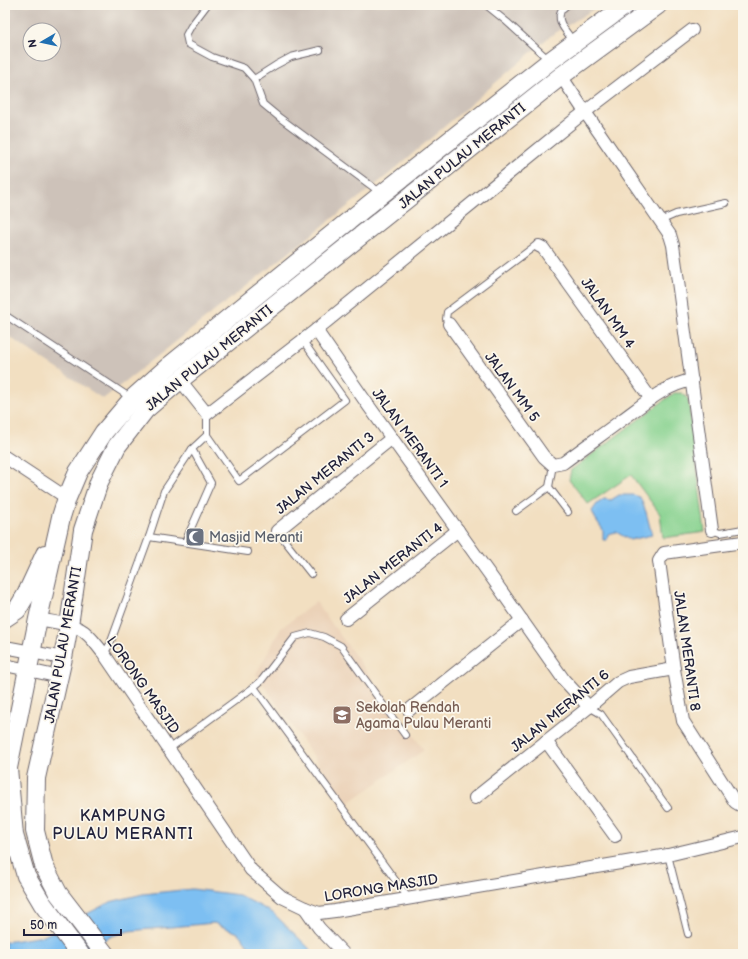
<svg xmlns="http://www.w3.org/2000/svg" width="748" height="959" font-family="'Balsamiq Sans',sans-serif">
  <style>
    .built { fill: #ebd2b8 }
    .industrial { fill: #cdc2b9; fill-rule: evenodd }
    .green { fill: #87d28f; stroke: #547a65 }
    .water { fill: #7dbff2; stroke: #507096 }
    .lines { fill: none; stroke-linecap: round; stroke-linejoin: round }
    .lane-casing { stroke: #6b646a; stroke-width: 8 }
    .street-casing { stroke: #6b646a; stroke-width: 14 }
    .primary-casing { stroke: #6b646a; stroke-width: 20 }
    .lane { stroke: #fff; stroke-width: 6 }
    .street { stroke: #fff; stroke-width: 12 }
    .primary { stroke: #fff; stroke-width: 18 }
    .labels { text-anchor: middle; dominant-baseline: central; stroke-width: 3.5; stroke-linejoin: round; paint-order: stroke }
    .street-label { font-size: 14px; fill: #22223b; stroke: #fbf7ec }
    .worship-label { font-size: 14px; fill: #5b616d; stroke: #fbf7ec; text-anchor: start }
    .education-label { font-size: 14px; fill: #785e54; stroke: #fbf7ec; text-anchor: start }
    .quarter-label { font-size: 16px; letter-spacing: 1px; fill: #22223b; stroke: #fbf7ec }
  </style>
  <rect width="100%" height="100%" fill="#fbf7ec"/>
  <filter id="ink" filterUnits="userSpaceOnUse"><feTurbulence type="fractalNoise" baseFrequency=".025" numOctaves="2"/><feDisplacementMap in="SourceGraphic" scale="8" xChannelSelector="R" yChannelSelector="G"/><feConvolveMatrix kernelMatrix="1 2 1 2 8 2 1 2 1" color-interpolation-filters="sRGB"/></filter>
  <filter id="wash" filterUnits="userSpaceOnUse"><feTurbulence type="fractalNoise" baseFrequency=".012" numOctaves="4" result="noise"/><feDisplacementMap in="SourceGraphic" scale="16" xChannelSelector="R" yChannelSelector="G"/><feGaussianBlur stdDeviation="0.9" result="paint"/><feColorMatrix in="noise" values="0 0 0 0 0 0 0 0 0 0 0 0 0 0 0 0 0 1.4 0 .05"/><feComposite in="paint" operator="in"/></filter>
  <g filter="url(#wash)">
    <rect width="100%" height="100%" fill="#f2dfc1"/>
    <!-- built -->
    <path class="built" d="M316 602 424 750 347 804 256 674 281 628Z"/>
    <!-- industrial -->
    <path class="industrial" d="M5 5H600L549 37 389 174 103 399 5 334ZM30 30H54V54H30Z"/>
    <!-- green -->
    <path class="green" d="M674 393H682L688 399 705 532 663 538 660 514 631 475 588 504 569 480 571 470Z"/>
    <!-- water -->
    <g class="water">
      <path d="M619 495H633L640 497 646 512 652 535 630 540 616 532 608 534 607 540H603V530L595 518 592 511 597 504 604 499 611 500Z"/>
      <path d="M192 889 239 895 273 913 315 954H259L251 948 238 933 214 923 129 931 112 936 78 954H5V942L44 936 110 902 143 894Z"/>
    </g>
  </g>
  <g filter="url(#ink)">
    <g class="lines">
      <defs>
        <g id="lane">
          <path d="M207 5 191 26 186 35 188 44 212 57 244 68 254 79 263 104 280 118 381 193"/>
          <path d="M486 5 507 22 549 60"/>
          <path d="M567 5C566 6 564 8 562 9 554 21 568 33 574 42"/>
          <path d="M254 79 276 65 291 57 320 50"/>
          <path d="M660 221 676 214 726 203"/>
          <path d="M5 315 131 398"/>
          <path d="M449 324 446 319 447 312 535 246H539"/>
          <path d="M207 435 239 481 345 400 303 341"/>
          <path d="M553 465 549 487 568 512"/>
          <path d="M516 511 549 487"/>
          <path d="M712 530 720 533 743 529"/>
          <path d="M277 531 311 574"/>
          <path d="M149 537 248 552"/>
          <path d="M185 542 211 483 192 449"/>
          <path d="M104 654 110 644 149 537 164 491 192 449 207 435V414"/>
          <path d="M254 687 409 899"/>
          <path d="M589 707 601 714 668 808"/>
          <path d="M169 749 254 687 261 681 295 637 310 633 324 637 341 646 405 735"/>
          <path d="M668 855 688 934"/>
        </g>
        <g id="street">
          <path d="M561 76 585 112 670 235 673 245 712 530"/>
          <path d="M539 246 543 248 651 399"/>
          <path d="M449 324 544 457 553 465 563 463C583 448 603 434 623 419 644 404 665 385 692 380"/>
          <path d="M316 330 577 118 692 30"/>
          <path d="M180 380 207 414 316 330 368 405 495 582 564 680 589 707"/>
          <path d="M5 457 67 498"/>
          <path d="M277 531 392 438"/>
          <path d="M743 542 664 553 659 561 674 669 683 721 735 802 740 805H743"/>
          <path d="M38 619C52 622 68 623 80 629 90 634 97 646 104 654L251 870 282 897 305 908 319 913 335 911 668 855 743 837"/>
          <path d="M346 619 458 530"/>
          <path d="M5 647 63 658"/>
          <path d="M5 665 60 677"/>
          <path d="M409 710 522 620"/>
          <path d="M546 741 615 836"/>
          <path d="M475 798 589 707 618 682 629 677 674 669"/>
          <path d="M305 908 319 928 344 954"/>
        </g>
        <g id="primary">
          <path d="M5 618 17 610 26 595 45 554"/>
          <path d="M80 954 42 903 26 876 14 835 8 768 38 619 61 517 67 498 78 472 104 432 132 399 168 367 382 194 550 61 626 5"/>
          <path d="M105 954 58 893 44 866 35 831 36 778 63 658 69 625 83 530 99 482 117 446 145 410 180 380 561 76 658 5"/>
        </g>
      </defs>
      <!-- lane casing -->
      <use href="#lane" class="lane-casing"/>
      <!-- street casing -->
      <use href="#street" class="street-casing"/>
      <!-- primary casing -->
      <use href="#primary" class="primary-casing"/>
      <!-- lane -->
      <use href="#lane" class="lane"/>
      <!-- street -->
      <use href="#street" class="street"/>
      <!-- primary -->
      <use href="#primary" class="primary"/>
    </g>
  </g>
  <!-- icons -->
  <defs>
    <symbol id="mosque-square" viewBox="-11 -11 22 22"><rect x="-9" y="-9" width="18" height="18" rx="4" fill="#6b7280" stroke="#fbf7ec"/><path d="M3.5-4.9A6 6 0 1 0 3.5 4.9A5 5 0 1 1 3.5-4.9Z" fill="#fff"/></symbol>
    <symbol id="school-square" viewBox="-11 -11 22 22"><rect x="-9" y="-9" width="18" height="18" rx="4" fill="#8d6e63" stroke="#fbf7ec"/><path d="M0-5L7-2L0 1L-7-2ZM-4 1L0 2.5L4 1V4Q0 6-4 4Z" fill="#fff"/></symbol>
  </defs>
  <g fill-rule="evenodd">
    <use href="#mosque-square" x="184" y="526" width="22" height="22"/>
    <use href="#school-square" x="331" y="704" width="22" height="22"/>
  </g>
  <g class="labels">
    <!-- street labels -->
    <g class="street-label">
      <text transform="translate(462 156) rotate(-39)">JALAN PULAU MERANTI</text>
      <text transform="translate(608 313) rotate(55)">JALAN MM 4</text>
      <text transform="translate(209 358) rotate(-39)">JALAN PULAU MERANTI</text>
      <text transform="translate(512 387) rotate(54)">JALAN MM 5</text>
      <text transform="translate(410 438) rotate(54)">JALAN MERANTI 1</text>
      <text transform="translate(325 473) rotate(-39)">JALAN MERANTI 3</text>
      <text transform="translate(393 563) rotate(-38)">JALAN MERANTI 4</text>
      <text transform="translate(63 645) rotate(-80)">JALAN PULAU MERANTI</text>
      <text transform="translate(687 651) rotate(82)">JALAN MERANTI 8</text>
      <text transform="translate(143 685) rotate(55)">LORONG MASJID</text>
      <text transform="translate(560 711) rotate(-39)">JALAN MERANTI 6</text>
      <text transform="translate(381 888) rotate(-9)">LORONG MASJID</text>
    </g>
    <!-- worship labels -->
    <g class="worship-label">
      <text x="209" y="537">Masjid Meranti</text>
    </g>
    <!-- education labels -->
    <g class="education-label">
      <text x="356" y="707">Sekolah Rendah<tspan x="356" dy="16">Agama Pulau Meranti</tspan></text>
    </g>
    <!-- quarter labels -->
    <g class="quarter-label">
      <text x="123" y="816">KAMPUNG<tspan x="123" dy="18">PULAU MERANTI</tspan></text>
    </g>
  </g>
  <!-- margin -->
  <rect width="748" height="959" fill="none" stroke="#fbf7ec" stroke-width="20"/>
  <!-- north arrow -->
  <g transform="translate(42 42) rotate(261)"><circle r="19" fill="#fbf7ec" stroke="#a4a2a5"/>
  <path d="M0-3L7 15L0 10L-7 15Z" fill="#1f6fb2"/>
  <text y="-6" font-size="11" font-weight="bold" text-anchor="middle" fill="#22223b">N</text>
  </g>
  <!-- scale -->
  <path d="M24 929v6h97v-6" fill="none" stroke="#22223b" stroke-width="2"/>
  <text x="30" y="929" font-size="12" fill="#22223b" stroke="#fbf7ec" stroke-width="3" paint-order="stroke">50 m</text>
</svg>
